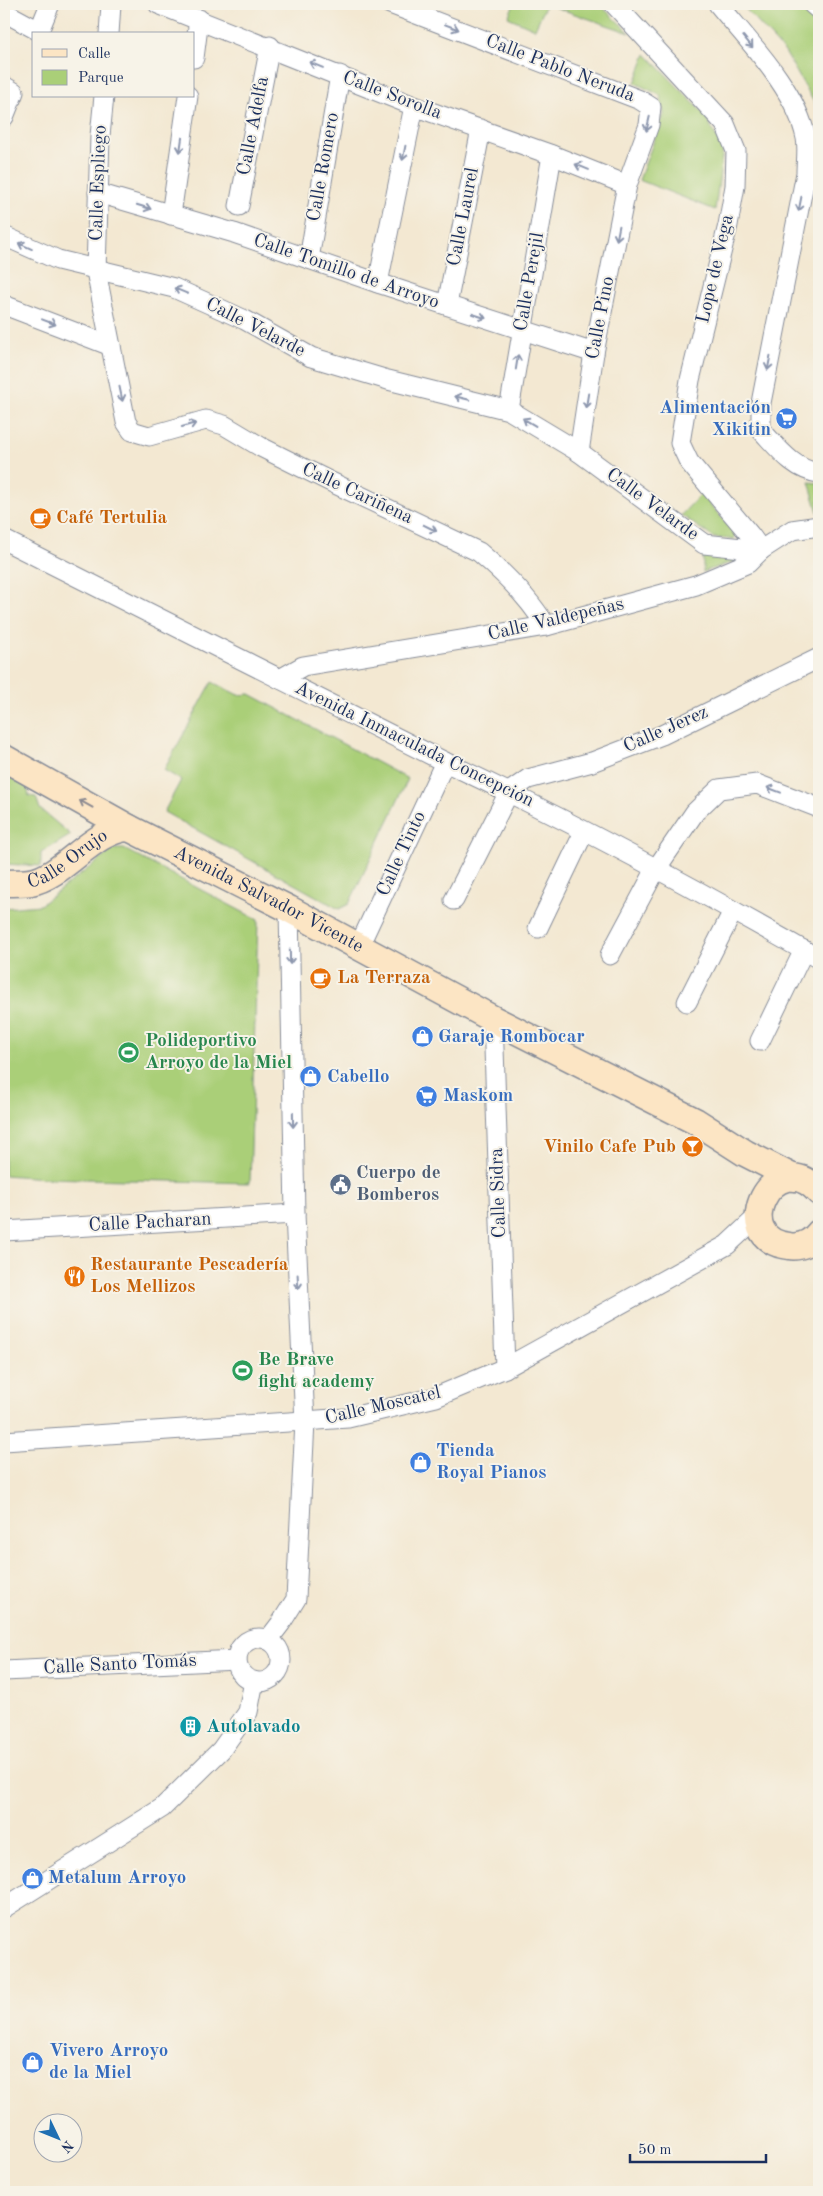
<svg xmlns="http://www.w3.org/2000/svg" width="823" height="2196" font-family="'Old Standard TT',serif">
  <style>
    .green { fill: #aacf78; stroke: #627f6b }
    .lines { fill: none; stroke-linecap: round; stroke-linejoin: round }
    .street-casing { stroke: #878c98; stroke-width: 21 }
    .secondary-casing { stroke: #878c98; stroke-width: 29 }
    .street { stroke: #fff; stroke-width: 19 }
    .secondary { stroke: #fce5c4; stroke-width: 26 }
    .oneway { stroke: #8d97ae }
    .oneway2 { stroke: #8c8a91 }
    .labels { text-anchor: middle; dominant-baseline: central; stroke-width: 4; stroke-linejoin: round; paint-order: stroke }
    .street-label { font-size: 19px; fill: #1b2f5e; stroke: #f7f3e8 }
    .shop-label { font-size: 19px; font-weight: bold; fill: #366cbe; stroke: #f7f3e8; text-anchor: start }
    .food-label { font-size: 19px; font-weight: bold; fill: #c56008; stroke: #f7f3e8; text-anchor: start }
    .leisure-label { font-size: 19px; font-weight: bold; fill: #27864d; stroke: #f7f3e8; text-anchor: start }
    .service-label { font-size: 19px; font-weight: bold; fill: #4e5e75; stroke: #f7f3e8; text-anchor: start }
    .culture-label { font-size: 19px; font-weight: bold; fill: #0d838f; stroke: #f7f3e8; text-anchor: start }
  </style>
  <rect width="100%" height="100%" fill="#f7f3e8"/>
  <filter id="ink" filterUnits="userSpaceOnUse"><feTurbulence type="fractalNoise" baseFrequency=".02" numOctaves="2"/><feDisplacementMap in="SourceGraphic" scale="10" xChannelSelector="R" yChannelSelector="G"/><feConvolveMatrix kernelMatrix="1 2 1 2 8 2 1 2 1" color-interpolation-filters="sRGB"/></filter>
  <filter id="wash" filterUnits="userSpaceOnUse"><feTurbulence type="fractalNoise" baseFrequency=".0096" numOctaves="4" result="noise"/><feDisplacementMap in="SourceGraphic" scale="20" xChannelSelector="R" yChannelSelector="G"/><feGaussianBlur stdDeviation="1.12" result="paint"/><feColorMatrix in="noise" values="0 0 0 0 0 0 0 0 0 0 0 0 0 0 0 0 0 1.4 0 .05"/><feComposite in="paint" operator="in"/></filter>
  <g filter="url(#wash)">
    <rect width="100%" height="100%" fill="#f3e8d2"/>
    <!-- green -->
    <g class="green">
      <path d="M514 4H599L630 33 546 4 535 29 508 17Z"/>
      <path d="M741 4H800L819 21V111L785 52Z"/>
      <path d="M646 54 705 115 723 150 715 210 639 180 664 114 660 95 635 83Z"/>
      <path d="M809 482 819 483V512H818Z"/>
      <path d="M701 494 735 533 734 539 714 538 681 515Z"/>
      <path d="M703 553 742 554 739 560 703 572Z"/>
      <path d="M212 682 238 695 250 694 408 779 349 904 339 909 164 812 181 780 164 770Z"/>
      <path d="M4 772 26 780 29 796 36 797 40 809 71 835 41 853V866L4 864Z"/>
      <path d="M114 849H124L258 920 250 1183 45 1178 4 1175V908L40 905Z"/>
    </g>
  </g>
  <g filter="url(#ink)">
    <g class="lines">
      <defs>
        <g id="street">
          <path d="M158 4 414 106 552 155 627 185"/>
          <path d="M390 4 640 100 651 107 649 125 627 185 594 353 579 452"/>
          <path d="M614 4 725 124 736 151 735 186 728 225 690 380 680 443 689 462 751 536 761 550"/>
          <path d="M718 4C749 42 796 89 806 138 808 149 806 162 806 173L761 403V430C778 448 794 470 819 473"/>
          <path d="M812 4 819 10"/>
          <path d="M4 12 39 31 50 4"/>
          <path d="M109 34 111 4"/>
          <path d="M194 58 199 19"/>
          <path d="M4 86 14 92 4 117"/>
          <path d="M104 96 100 136 96 271 126 422 132 431 149 436 206 420 224 425 261 447 329 481 479 552C504 573 529 598 546 626"/>
          <path d="M98 193 234 233 378 283 594 353"/>
          <path d="M239 206 270 46"/>
          <path d="M171 215 188 96"/>
          <path d="M4 236 58 260 174 288 245 320 311 357 388 380 509 410 579 452 704 544 761 550"/>
          <path d="M309 259 340 75"/>
          <path d="M378 283 414 106"/>
          <path d="M4 305 111 346"/>
          <path d="M447 305 481 129"/>
          <path d="M509 410 552 155"/>
          <path d="M4 540 445 762C573 822 697 889 819 959"/>
          <path d="M280 679 303 666 546 626 696 585 748 563 761 550 792 530 819 526"/>
          <path d="M454 900 509 792 528 779 592 762 662 735 819 658"/>
          <path d="M538 928 584 832"/>
          <path d="M359 946 445 762"/>
          <path d="M610 955 656 869 695 812 719 789 757 784 819 808"/>
          <path d="M687 1002 733 911"/>
          <path d="M493 1019 505 1368"/>
          <path d="M760 1041 804 950"/>
          <path d="M4 1231 295 1214"/>
          <path d="M4 1441 348 1418 436 1397 505 1368 727 1245 758 1216"/>
          <circle cx="259" cy="1660" r="22"/>
          <path d="M268 1640 281 1623 296 1599 305 1422 295 1214 289 909"/>
          <path d="M4 1671 237 1660"/>
          <path d="M4 1908 162 1808 221 1750 248 1712 254 1681"/>
        </g>
        <g id="secondary">
          <path id="s1" d="M4 758 129 828 289 909 493 1019 695 1121 745 1153 794 1178"/>
          <path id="s2" d="M4 883C12 883 23 883 31 882 64 876 93 829 129 828"/>
          <path d="M819 1192C774 1141 726 1240 789 1246 801 1248 812 1242 819 1233"/>
        </g>
      </defs>
      <!-- street casing -->
      <use href="#street" class="street-casing"/>
      <!-- secondary casing -->
      <use href="#secondary" class="secondary-casing"/>
      <!-- street -->
      <use href="#street" class="street"/>
      <!-- secondary -->
      <use href="#secondary" class="secondary"/>
    </g>
    <!-- one-way arrows -->
    <defs><path id="oneway-shaft" d="M-6 0H5M1.5-3L5.5 0L1.5 3" fill="none" stroke-width="1.6" stroke-linecap="round" stroke-linejoin="round" transform="scale(1.25)"/></defs>
    <g class="oneway">
      <use href="#oneway-shaft" transform="translate(452 27) rotate(21)"/>
      <use href="#oneway-shaft" transform="translate(748 42) rotate(51)"/>
      <use href="#oneway-shaft" transform="translate(316 65) rotate(-158)"/>
      <use href="#oneway-shaft" transform="translate(648 124) rotate(103)"/>
      <use href="#oneway-shaft" transform="translate(181 145) rotate(98)"/>
      <use href="#oneway-shaft" transform="translate(404 153) rotate(101)"/>
      <use href="#oneway-shaft" transform="translate(582 167) rotate(-158)"/>
      <use href="#oneway-shaft" transform="translate(800 204) rotate(101)"/>
      <use href="#oneway-shaft" transform="translate(144 207) rotate(17)"/>
      <use href="#oneway-shaft" transform="translate(618 233) rotate(101)"/>
      <use href="#oneway-shaft" transform="translate(25 246) rotate(-156)"/>
      <use href="#oneway-shaft" transform="translate(181 291) rotate(-157)"/>
      <use href="#oneway-shaft" transform="translate(479 316) rotate(18)"/>
      <use href="#oneway-shaft" transform="translate(49 322) rotate(21)"/>
      <use href="#oneway-shaft" transform="translate(517 362) rotate(-81)"/>
      <use href="#oneway-shaft" transform="translate(769 363) rotate(101)"/>
      <use href="#oneway-shaft" transform="translate(121 394) rotate(78)"/>
      <use href="#oneway-shaft" transform="translate(462 398) rotate(-166)"/>
      <use href="#oneway-shaft" transform="translate(587 401) rotate(99)"/>
      <use href="#oneway-shaft" transform="translate(529 422) rotate(-149)"/>
      <use href="#oneway-shaft" transform="translate(189 425) rotate(-16)"/>
      <use href="#oneway-shaft" transform="translate(430 528) rotate(26)"/>
      <use href="#oneway-shaft" transform="translate(774 790) rotate(-159)"/>
      <use href="#oneway-shaft" transform="translate(290 957) rotate(89)"/>
      <use href="#oneway-shaft" transform="translate(293 1120) rotate(89)"/>
      <use href="#oneway-shaft" transform="translate(298 1282) rotate(87)"/>
    </g>
    <use class="oneway2" href="#oneway-shaft" transform="translate(86 804) rotate(-151)"/>
  </g>
  <!-- icons -->
  <defs>
    <symbol id="supermarket-disc" viewBox="-11 -11 22 22"><circle r="9.5" fill="#3f7fe0" stroke="#f7f3e8"/><path d="M-6-5.5h2.5l.6 2H6L4.5 2H-2.5L-4.4-4H-6ZM-1.5 3.2a1.3 1.3 0 1 0 .1 0ZM3 3.2a1.3 1.3 0 1 0 .1 0Z" fill="#fff"/></symbol>
    <symbol id="cafe-disc" viewBox="-11 -11 22 22"><circle r="9.5" fill="#e8710a" stroke="#f7f3e8"/><path d="M-5.5-4.5H6V0H3Q3 3.5 0 3.5H-2.5Q-5.5 3.5-5.5 0ZM3-3.2v2h1.7v-2ZM-6 4.5H4V6H-6Z" fill="#fff"/></symbol>
    <symbol id="shop-disc" viewBox="-11 -11 22 22"><circle r="9.5" fill="#3f7fe0" stroke="#f7f3e8"/><path d="M-5-2.5h2.3a2.7 3.5 0 0 1 5.4 0H5L5.5 6h-11ZM-1.5-2.5h3a1.5 2.3 0 0 0-3 0Z" fill="#fff"/></symbol>
    <symbol id="stadium-disc" viewBox="-11 -11 22 22"><circle r="9.5" fill="#2e9e5b" stroke="#f7f3e8"/><path d="M0-5a6.5 5 0 1 0 0 10a6.5 5 0 1 0 0-10ZM-3.5-1.8h7v3.6h-7Z" fill="#fff"/></symbol>
    <symbol id="bar-disc" viewBox="-11 -11 22 22"><circle r="9.5" fill="#e8710a" stroke="#f7f3e8"/><path d="M-6-5H6L.8 .8V4.5H3.5V6h-7V4.5H-.8V.8Z" fill="#fff"/></symbol>
    <symbol id="civic-disc" viewBox="-11 -11 22 22"><circle r="9.5" fill="#5c6f8a" stroke="#f7f3e8"/><path d="M-.6-6.5H3V-4.5H.6V-3L4-1V1h2V6H-6V1h2V-1L-.6-3ZM-1.2 2.5V6h2.4V2.5Z" fill="#fff"/></symbol>
    <symbol id="restaurant-disc" viewBox="-11 -11 22 22"><circle r="9.5" fill="#e8710a" stroke="#f7f3e8"/><path d="M-5-6h1v4h1v-4h1v4h1v-4h1v5L-1.5 .5V6h-2V.5L-5-1ZM5-6V6H3V1.5H1.5Q1.5-4 5-6Z" fill="#fff"/></symbol>
    <symbol id="building-disc" viewBox="-11 -11 22 22"><circle r="9.5" fill="#0f9aa8" stroke="#f7f3e8"/><path d="M-4-6H4V6H1V3H-1V6H-4ZM-2.5-4.3h1.7v1.8h-1.7ZM.8-4.3h1.7v1.8H.8ZM-2.5-1h1.7V.8h-1.7ZM.8-1h1.7V.8H.8Z" fill="#fff"/></symbol>
  </defs>
  <g fill-rule="evenodd">
    <use href="#supermarket-disc" x="774" y="406" width="25" height="25"/>
    <use href="#cafe-disc" x="28" y="506" width="25" height="25"/>
    <use href="#cafe-disc" x="308" y="966" width="25" height="25"/>
    <use href="#shop-disc" x="410" y="1024" width="25" height="25"/>
    <use href="#stadium-disc" x="116" y="1040" width="25" height="25"/>
    <use href="#shop-disc" x="298" y="1064" width="25" height="25"/>
    <use href="#supermarket-disc" x="414" y="1084" width="25" height="25"/>
    <use href="#bar-disc" x="680" y="1134" width="25" height="25"/>
    <use href="#civic-disc" x="328" y="1172" width="25" height="25"/>
    <use href="#restaurant-disc" x="62" y="1264" width="25" height="25"/>
    <use href="#stadium-disc" x="230" y="1358" width="25" height="25"/>
    <use href="#shop-disc" x="408" y="1450" width="25" height="25"/>
    <use href="#building-disc" x="178" y="1714" width="25" height="25"/>
    <use href="#shop-disc" x="20" y="1866" width="25" height="25"/>
    <use href="#shop-disc" x="20" y="2050" width="25" height="25"/>
  </g>
  <g class="labels">
    <!-- street labels -->
    <g class="street-label">
      <text transform="translate(560 69) rotate(21)">Calle Pablo Neruda</text>
      <text transform="translate(392 96) rotate(21)">Calle Sorolla</text>
      <text transform="translate(254 126) rotate(-79)">Calle Adelfa</text>
      <text transform="translate(324 167) rotate(-80)">Calle Romero</text>
      <text transform="translate(99 183) rotate(-88)">Calle Espliego</text>
      <text transform="translate(464 217) rotate(-79)">Calle Laurel</text>
      <text transform="translate(716 269) rotate(-77)">Lope de Vega</text>
      <text transform="translate(346 272) rotate(19)">Calle Tomillo de Arroyo</text>
      <text transform="translate(530 282) rotate(-80)">Calle Perejil</text>
      <text transform="translate(601 318) rotate(-79)">Calle Pino</text>
      <text transform="translate(255 328) rotate(27)">Calle Velarde</text>
      <text transform="translate(357 494) rotate(25)">Calle Cariñena</text>
      <text transform="translate(652 505) rotate(36)">Calle Velarde</text>
      <text transform="translate(556 620) rotate(-13)">Calle Valdepeñas</text>
      <text transform="translate(666 730) rotate(-24)">Calle Jerez</text>
      <text transform="translate(414 745) rotate(26)">Avenida Inmaculada Concepción</text>
      <text transform="translate(402 854) rotate(-65)">Calle Tinto</text>
      <text stroke="none"><textPath href="#s2" startOffset="70">Calle Orujo</textPath></text>
      <text stroke="none"><textPath href="#s1" startOffset="300">Avenida Salvador Vicente</textPath></text>
      <text transform="translate(499 1193) rotate(-92)">Calle Sidra</text>
      <text transform="translate(150 1223) rotate(-3)">Calle Pacharan</text>
      <text transform="translate(383 1406) rotate(-13)">Calle Moscatel</text>
      <text transform="translate(120 1665) rotate(-3)">Calle Santo Tomás</text>
    </g>
    <!-- shop labels -->
    <g class="shop-label">
      <text x="771" y="408" text-anchor="end">Alimentación<tspan x="771" dy="22">Xikitin</tspan></text>
      <text x="438" y="1037">Garaje Rombocar</text>
      <text x="327" y="1077">Cabello</text>
      <text x="443" y="1096">Maskom</text>
      <text x="436" y="1451">Tienda<tspan x="436" dy="22">Royal Pianos</tspan></text>
      <text x="48" y="1878">Metalum Arroyo</text>
      <text x="49" y="2051">Vivero Arroyo<tspan x="49" dy="22">de la Miel</tspan></text>
    </g>
    <!-- food labels -->
    <g class="food-label">
      <text x="56" y="518">Café Tertulia</text>
      <text x="337" y="978">La Terraza</text>
      <text x="676" y="1147" text-anchor="end">Vinilo Cafe Pub</text>
      <text x="90" y="1265">Restaurante Pescadería<tspan x="90" dy="22">Los Mellizos</tspan></text>
    </g>
    <!-- leisure labels -->
    <g class="leisure-label">
      <text x="145" y="1041">Polideportivo<tspan x="145" dy="22">Arroyo de la Miel</tspan></text>
      <text x="258" y="1360">Be Brave<tspan x="258" dy="22">fight academy</tspan></text>
    </g>
    <!-- service labels -->
    <g class="service-label">
      <text x="356" y="1173">Cuerpo de<tspan x="356" dy="22">Bomberos</tspan></text>
    </g>
    <!-- culture labels -->
    <g class="culture-label">
      <text x="206" y="1727">Autolavado</text>
    </g>
  </g>
  <!-- margin -->
  <rect width="823" height="2196" fill="none" stroke="#f7f3e8" stroke-width="20"/>
  <!-- legend -->
  <rect x="32" y="32" width="162" height="65" fill="#f7f3e8" stroke="#9fa5b1"/>
  <rect x="42" y="49" width="25" height="8" fill="#fce5c4" stroke="#9fa5b1"/>
  <text x="78" y="58" font-size="15" fill="#1b2f5e">Calle</text>
  <rect x="42" y="70" width="25" height="15" fill="#aacf78" stroke="#9fa5b1"/>
  <text x="78" y="82" font-size="15" fill="#1b2f5e">Parque</text>
  <!-- north arrow -->
  <g transform="translate(58 2138) rotate(133)"><circle r="24" fill="#f7f3e8" stroke="#9fa5b1"/>
  <path d="M0-4L9 19L0 12L-9 19Z" fill="#1f6fb2"/>
  <text y="-8" font-size="14" font-weight="bold" text-anchor="middle" fill="#1b2f5e">N</text>
  </g>
  <!-- scale -->
  <path d="M630 2154v8h136v-8" fill="none" stroke="#1b2f5e" stroke-width="2.5"/>
  <text x="638" y="2154" font-size="15" fill="#1b2f5e" stroke="#f7f3e8" stroke-width="4" paint-order="stroke">50 m</text>
</svg>
